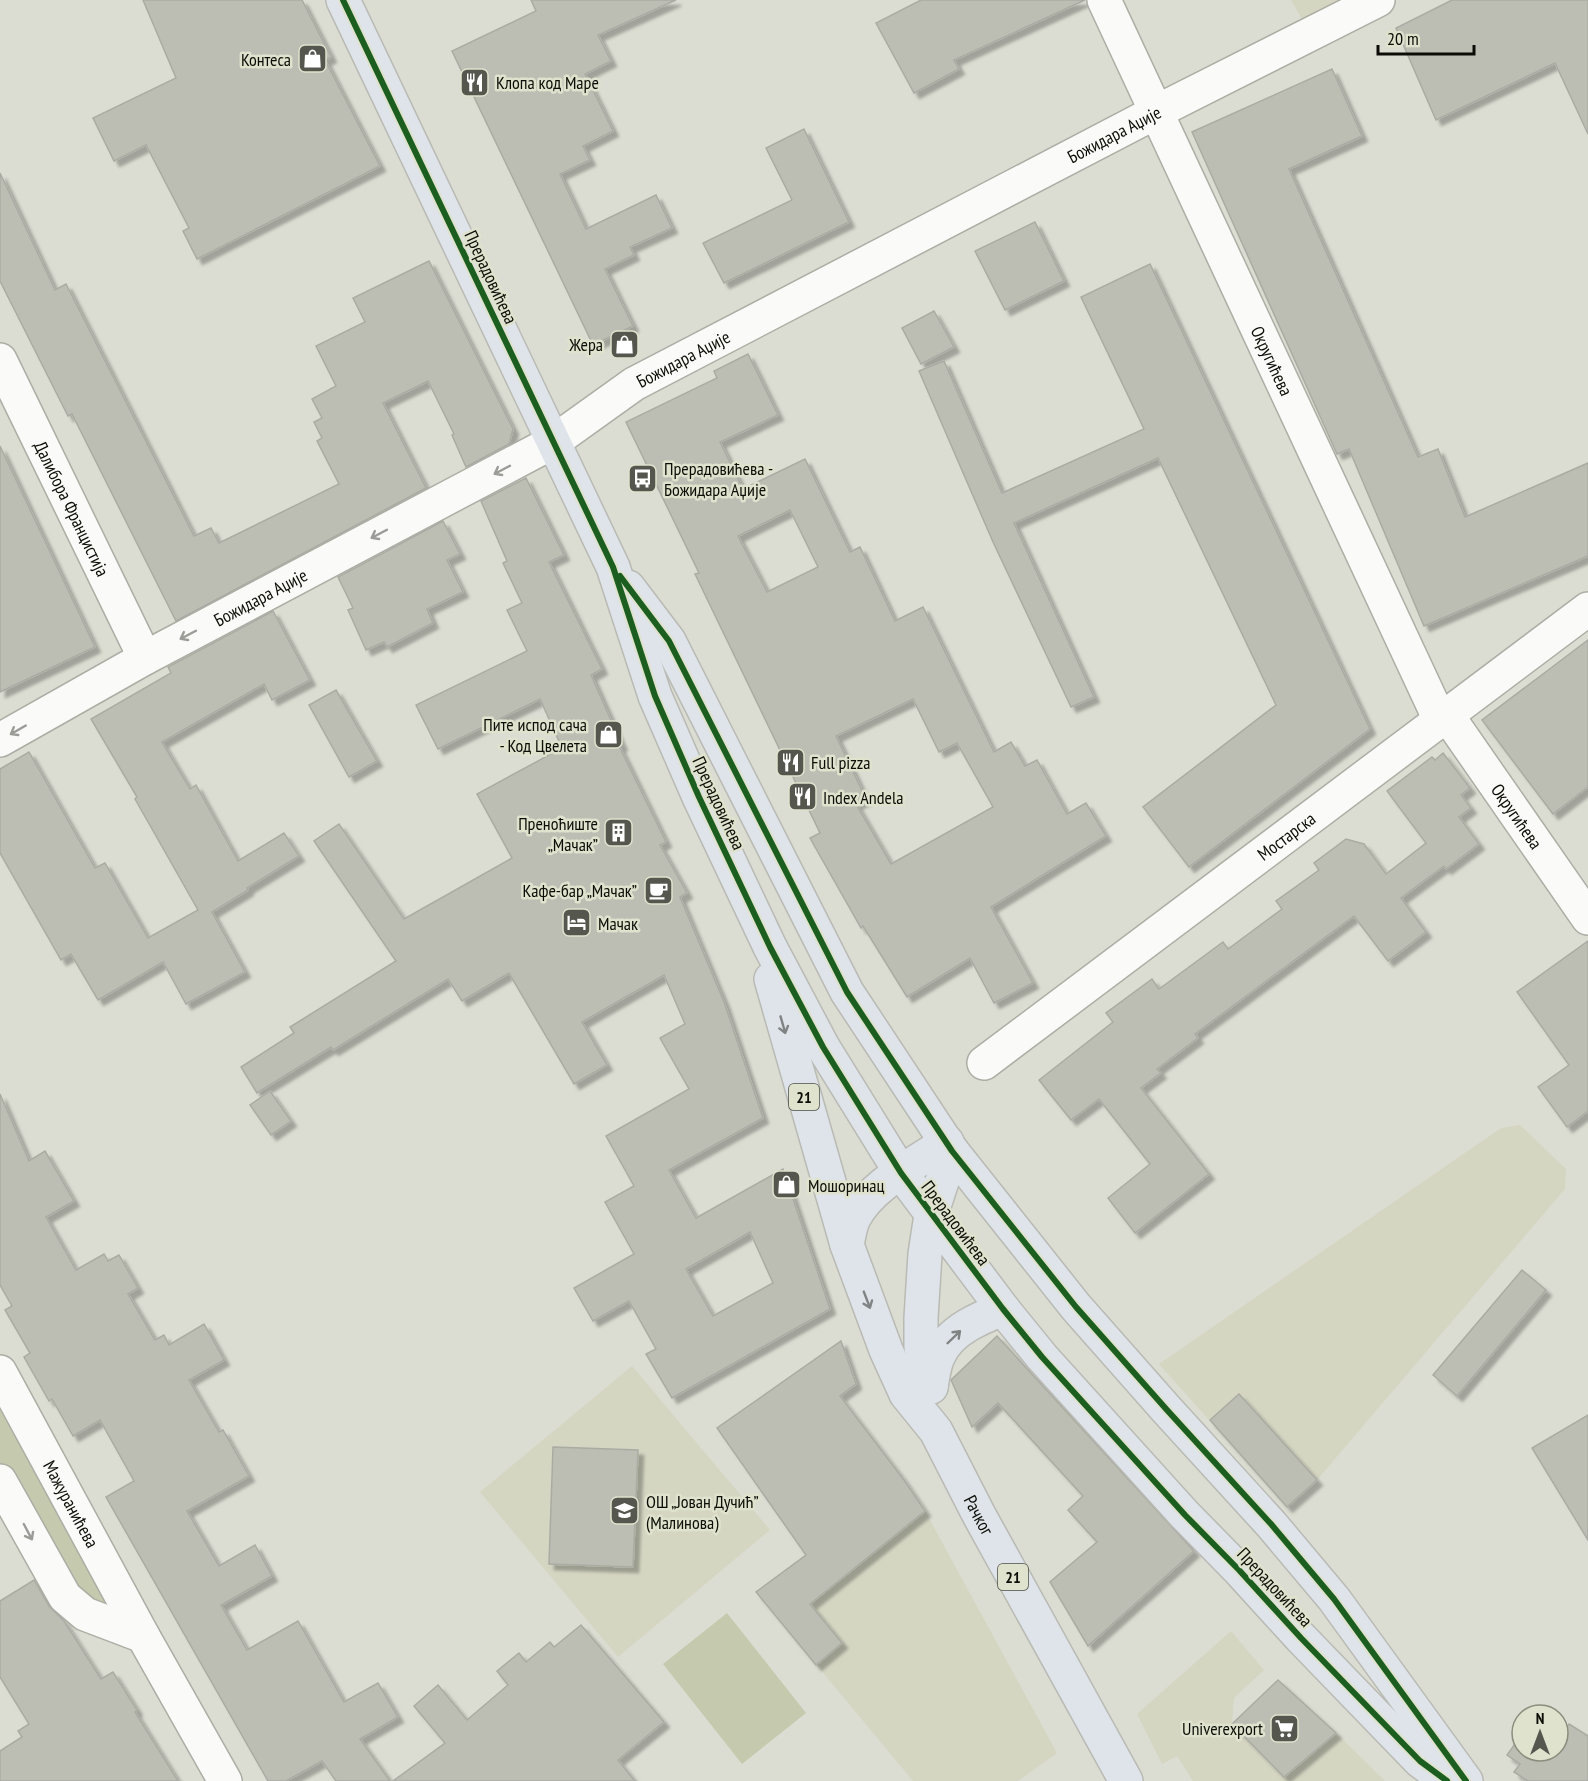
<svg xmlns="http://www.w3.org/2000/svg" width="1588" height="1781" font-family="'PT Sans Narrow',sans-serif">
  <style>
    .built { fill: #d4d6c2 }
    .green { fill: #c5c9ae }
    .building { fill: #bcbeb4; stroke: #aaaca3; stroke-width: 1.5; fill-rule: evenodd; filter: url(#shadow) }
    .lines { fill: none; stroke-linecap: round; stroke-linejoin: round }
    .minor-casing { stroke: #acada4; stroke-width: 36 }
    .major-casing { stroke: #b9bab4; stroke-width: 36 }
    .minor { stroke: #fafaf8; stroke-width: 33 }
    .major { stroke: #dee4e9; stroke-width: 33 }
    .cycleway-casing { stroke: #dfe2cd; stroke-width: 10 }
    .cycleway { stroke: #1b5e20; stroke-width: 6 }
    .oneway { stroke: #9b9b97 }
    .oneway2 { stroke: #808383 }
    .labels { text-anchor: middle; dominant-baseline: central; stroke-width: 5; stroke-linejoin: round; paint-order: stroke }
    .shield { fill: #dfe2cd; stroke: #4b4d42; stroke-width: 1.5 }
    .shield-label { font-size: 16px; font-weight: bold; fill: #0c0d06 }
    .poi-label { font-size: 18px; fill: #0c0d06; stroke: #dfe2cd; text-anchor: start }
    .street-label { font-size: 18px; fill: #0c0d06; stroke: #dfe2cd }
  </style>
  <defs>
    <filter id="shadow"><feDropShadow dx="5.5" dy="5.5" stdDeviation="1.5" flood-color="#0004"/></filter>
  </defs>
  <rect width="100%" height="100%" fill="#dcddd2"/>
  <!-- built -->
  <g class="built">
    <path d="M1291 0H1364L1307 28Z"/>
    <path d="M1520 1125 1566 1169 1565 1189 1317 1480 1287 1507 1159 1364 1501 1128Z"/>
    <path d="M632 1366 770 1530 618 1657 480 1492Z"/>
    <path d="M904 1480 925 1511 1057 1753 1018 1781H913L756 1592Z"/>
    <path d="M1231 1631 1264 1670 1234 1698 1232 1724 1284 1777 1336 1733 1385 1781H1193L1177 1756 1162 1764 1137 1714Z"/>
  </g>
  <!-- green -->
  <g class="green">
    <path d="M0 1385 130 1625 88 1609 0 1468Z"/>
    <path d="M727 1613 806 1713 742 1764 663 1664Z"/>
  </g>
  <!-- building -->
  <g class="building">
    <path d="M143 0H302L331 57 325 60 380 166 197 259 183 231 189 228 146 145 114 161 93 118 176 78Z"/>
    <path d="M531 0H676L598 35 611 61 585 74 613 131 583 146 590 160 560 174 586 229 656 195 672 228 630 247 634 255 605 269 633 326 593 345 452 51 536 11Z"/>
    <path d="M921 0H1085L954 60 959 69 914 93 876 23Z"/>
    <path d="M1452 0H1588V134L1555 63 1436 120 1396 28Z"/>
    <path d="M1332 69 1362 136 1289 169 1418 457 1438 449 1465 517 1588 463V556L1424 626 1349 449 1337 454 1192 132Z"/>
    <path d="M804 129 849 222 724 283 703 243 792 200 766 148Z"/>
    <path d="M0 173 55 290 66 284 194 536 211 528 219 543 339 484 317 441 322 438 314 422 322 418 312 399 336 386 316 346 365 322 353 298 429 261 513 429 509 444 466 467 452 435 454 434 428 381 383 403 426 488 176 621 72 414 68 416 0 281Z"/>
    <path d="M1035 222 1064 281 1005 310 975 251Z"/>
    <path d="M1150 264 1370 729 1189 867 1143 807 1276 705 1158 458 1014 523 1094 697 1071 707 993 542 919 371 944 361 1002 493 1144 429 1081 297Z"/>
    <path d="M934 311 954 347 921 364 902 328Z"/>
    <path d="M748 354 778 415 720 442 743 489 805 459 850 552 860 547 895 621 923 607 994 752 1011 742 1025 766 1037 760 1067 814 1086 803 1106 836 991 907 1033 983 994 1003 970 958 907 997 863 926 861 928 810 838 820 833 695 574 699 573 626 422 717 378 714 371ZM790 510 818 567 767 592 738 536ZM913 699 939 752 957 743 993 807 891 864 856 804 866 799 836 736Z"/>
    <path d="M0 446 95 647 0 692Z"/>
    <path d="M526 478 564 555 549 562 602 669 591 675 622 745 619 746 666 842 660 845 687 893 680 897 724 1002 763 1118 669 1170 696 1218 783 1169 830 1309 672 1398 646 1354 656 1349 629 1301 593 1321 574 1288 634 1254 605 1202 634 1186 606 1136 689 1089 660 1038 685 1024 664 975 582 1022 607 1065 574 1084 509 973 462 1001 448 979 333 1050 331 1047 257 1093 241 1067 294 1033 290 1027 396 961 314 841 339 824 404 919 512 858 477 794 562 748 540 699 438 749 416 705 527 651 507 610 522 603 503 563 507 561 481 501ZM750 1232 773 1283 713 1316 686 1269Z"/>
    <path d="M443 521 460 554 447 560 463 592 427 609 433 623 387 647 384 642 366 650 348 610 353 608 338 577Z"/>
    <path d="M273 611 310 680 272 700 264 684 162 742 190 789 196 785 238 861 284 833 299 856 247 888 248 890 212 912 245 972 186 1004 163 962 98 1000 71 954 61 960 0 853V769L29 752 95 868 105 863 148 938 198 910 135 799 137 797 91 719 171 673 168 667Z"/>
    <path d="M1588 640V787L1553 814 1482 720Z"/>
    <path d="M336 690 377 761 349 777 309 705Z"/>
    <path d="M1443 753 1470 788 1461 795 1471 808 1459 817 1479 844 1446 869 1444 866 1401 898 1426 932 1388 961 1354 916 1195 1034 1198 1038 1157 1069 1161 1073 1141 1088 1209 1174 1135 1233 1108 1198 1150 1164 1099 1099 1071 1120 1039 1080 1113 1022 1106 1013 1152 979 1159 989 1223 942 1228 949 1282 909 1276 901 1319 870 1314 863 1346 839 1364 844 1386 874 1426 843 1387 791 1432 757 1435 760Z"/>
    <path d="M1588 941V1111L1567 1127 1538 1087 1569 1065 1517 992Z"/>
    <path d="M270 1091 291 1121 271 1135 250 1105Z"/>
    <path d="M0 1094 29 1161 45 1151 74 1201 46 1217 76 1270 104 1254 108 1261 119 1255 138 1288 128 1294 155 1340 164 1335 169 1345 204 1324 224 1360 189 1380 219 1432 223 1430 249 1476 187 1511 219 1566 255 1545 272 1576 221 1605 247 1650 298 1621 344 1702 378 1683 398 1717 360 1739 390 1781H336L322 1761 286 1781H268L106 1497 134 1481 100 1420 73 1436 52 1399 49 1401 24 1357 30 1353 5 1310 12 1306 0 1285Z"/>
    <path d="M1522 1270 1546 1290 1457 1396 1433 1375Z"/>
    <path d="M997 1336 1194 1551 1088 1646 1050 1582 1097 1542 1068 1510 1083 1496 998 1403 972 1427 951 1380Z"/>
    <path d="M841 1341 856 1384 840 1396 904 1480 925 1511 810 1604 842 1643 816 1665 756 1592 806 1555 717 1428Z"/>
    <path d="M1239 1394 1317 1480 1287 1507 1210 1420Z"/>
    <path d="M1588 1415V1540L1532 1448Z"/>
    <path d="M553 1447 638 1450 633 1567 549 1564Z"/>
    <path d="M34 1580 49 1606 64 1621 101 1679 113 1672 137 1710 135 1712 178 1781H0V1751L22 1737 18 1731 29 1724 0 1677V1601Z"/>
    <path d="M581 1625 664 1722 618 1760 635 1781H393L445 1743 414 1706 438 1685 467 1720 508 1685 497 1671 519 1653 526 1662 550 1642 554 1647Z"/>
    <path d="M1278 1680 1336 1733 1284 1777 1232 1724Z"/>
    <path d="M1569 1724 1588 1736V1781H1528L1514 1772 1520 1764 1507 1755 1522 1734V1751H1558V1726L1565 1730Z"/>
  </g>
  <g class="lines">
    <defs>
      <g id="minor">
        <path id="s1" d="M1104 0 1440 720"/>
        <path id="s2" d="M0 360 145 658"/>
        <path id="s3" d="M1447 715 1588 918"/>
        <path id="s4" d="M0 740 145 658 553 442 634 384 1158 111 1378 0"/>
        <path id="s5" d="M984 1063 1588 609"/>
        <path id="s6" d="M0 1372 143 1636 225 1781"/>
        <path d="M0 1481 65 1597 85 1614 143 1636"/>
      </g>
      <g id="major">
        <path d="M343 0 613 567 655 696 699 797 770 947 823 1047 901 1173 1003 1309 1042 1357 1185 1515 1239 1570 1301 1638 1420 1761 1447 1781"/>
        <path d="M628 587 669 641 847 992 952 1151 1076 1307 1167 1410 1271 1524 1334 1599 1466 1781"/>
        <path id="s7" d="M771 979 847 1245 886 1350 906 1394 936 1431 979 1515 1126 1781"/>
        <path d="M847 1245C849 1236 850 1226 854 1218 871 1185 916 1163 947 1142"/>
        <path d="M931 1387 921 1347V1318L925 1254 931 1215 952 1151"/>
        <path d="M931 1387C933 1377 934 1364 939 1355 950 1330 980 1318 1003 1309"/>
      </g>
    </defs>
    <!-- minor casing -->
    <use href="#minor" class="minor-casing"/>
    <!-- major casing -->
    <use href="#major" class="major-casing"/>
    <!-- minor -->
    <use href="#minor" class="minor"/>
    <!-- major -->
    <use href="#major" class="major"/>
    <defs>
      <g id="cycleway">
        <path d="M343 0 613 567 655 696 699 797 770 947 823 1047 901 1173 1003 1309 1042 1357 1185 1515 1239 1570 1301 1638 1420 1761 1447 1781"/>
        <path d="M620 576 669 641 847 992 952 1151 1076 1307 1167 1410 1271 1524 1334 1599 1466 1781"/>
      </g>
    </defs>
    <!-- cycleway casing -->
    <use href="#cycleway" class="cycleway-casing"/>
    <!-- cycleway -->
    <use href="#cycleway" class="cycleway"/>
  </g>
  <!-- one-way arrows -->
  <defs><path id="oneway-shaft" d="M-6 0H5M1.5-3L5.5 0L1.5 3" fill="none" stroke-width="1.6" stroke-linecap="round" stroke-linejoin="round" transform="scale(1.5)"/></defs>
  <g class="oneway">
    <use href="#oneway-shaft" transform="translate(502 470) rotate(152)"/>
    <use href="#oneway-shaft" transform="translate(379 534) rotate(152)"/>
    <use href="#oneway-shaft" transform="translate(188 635) rotate(152)"/>
    <use href="#oneway-shaft" transform="translate(18 730) rotate(150)"/>
    <use href="#oneway-shaft" transform="translate(28 1532) rotate(62)"/>
  </g>
  <g class="oneway2">
    <use href="#oneway-shaft" transform="translate(783 1025) rotate(74)"/>
    <use href="#oneway-shaft" transform="translate(867 1300) rotate(69)"/>
    <use href="#oneway-shaft" transform="translate(954 1337) rotate(-44)"/>
  </g>
  <!-- icons -->
  <defs>
    <symbol id="shop-square" viewBox="-11 -11 22 22"><rect x="-9" y="-9" width="18" height="18" rx="4" fill="#55564d" stroke="#dfe2cd"/><path d="M-5-2.5h2.3a2.7 3.5 0 0 1 5.4 0H5L5.5 6h-11ZM-1.5-2.5h3a1.5 2.3 0 0 0-3 0Z" fill="#fff"/></symbol>
    <symbol id="restaurant-square" viewBox="-11 -11 22 22"><rect x="-9" y="-9" width="18" height="18" rx="4" fill="#55564d" stroke="#dfe2cd"/><path d="M-5-6h1v4h1v-4h1v4h1v-4h1v5L-1.5 .5V6h-2V.5L-5-1ZM5-6V6H3V1.5H1.5Q1.5-4 5-6Z" fill="#fff"/></symbol>
    <symbol id="bus-square" viewBox="-11 -11 22 22"><rect x="-9" y="-9" width="18" height="18" rx="4" fill="#55564d" stroke="#dfe2cd"/><path d="M-5-6H5V4H4V6H2V4H-2V6H-4V4H-5ZM-3.5-4V0h7V-4ZM-3.5 1.2v1.5H-2V1.2ZM2 1.2v1.5H3.5V1.2Z" fill="#fff"/></symbol>
    <symbol id="building-square" viewBox="-11 -11 22 22"><rect x="-9" y="-9" width="18" height="18" rx="4" fill="#55564d" stroke="#dfe2cd"/><path d="M-4-6H4V6H1V3H-1V6H-4ZM-2.5-4.3h1.7v1.8h-1.7ZM.8-4.3h1.7v1.8H.8ZM-2.5-1h1.7V.8h-1.7ZM.8-1h1.7V.8H.8Z" fill="#fff"/></symbol>
    <symbol id="cafe-square" viewBox="-11 -11 22 22"><rect x="-9" y="-9" width="18" height="18" rx="4" fill="#55564d" stroke="#dfe2cd"/><path d="M-5.5-4.5H6V0H3Q3 3.5 0 3.5H-2.5Q-5.5 3.5-5.5 0ZM3-3.2v2h1.7v-2ZM-6 4.5H4V6H-6Z" fill="#fff"/></symbol>
    <symbol id="hotel-square" viewBox="-11 -11 22 22"><rect x="-9" y="-9" width="18" height="18" rx="4" fill="#55564d" stroke="#dfe2cd"/><path d="M-6-4.5h1.5V1H6V5H4.5V3h-9V5H-6ZM-4 0a1.8 1.8 0 1 1 3.6 0ZM.5 0V-2.5h3Q6-2.5 6 0Z" fill="#fff"/></symbol>
    <symbol id="school-square" viewBox="-11 -11 22 22"><rect x="-9" y="-9" width="18" height="18" rx="4" fill="#55564d" stroke="#dfe2cd"/><path d="M0-5L7-2L0 1L-7-2ZM-4 1L0 2.5L4 1V4Q0 6-4 4Z" fill="#fff"/></symbol>
    <symbol id="supermarket-square" viewBox="-11 -11 22 22"><rect x="-9" y="-9" width="18" height="18" rx="4" fill="#55564d" stroke="#dfe2cd"/><path d="M-6-5.5h2.5l.6 2H6L4.5 2H-2.5L-4.4-4H-6ZM-1.5 3.2a1.3 1.3 0 1 0 .1 0ZM3 3.2a1.3 1.3 0 1 0 .1 0Z" fill="#fff"/></symbol>
  </defs>
  <g fill-rule="evenodd">
    <use href="#shop-square" x="296" y="42" width="33" height="33"/>
    <use href="#restaurant-square" x="458" y="66" width="33" height="33"/>
    <use href="#shop-square" x="608" y="328" width="33" height="33"/>
    <use href="#bus-square" x="626" y="462" width="33" height="33"/>
    <use href="#shop-square" x="592" y="718" width="33" height="33"/>
    <use href="#restaurant-square" x="774" y="746" width="33" height="33"/>
    <use href="#restaurant-square" x="786" y="780" width="33" height="33"/>
    <use href="#building-square" x="602" y="816" width="33" height="33"/>
    <use href="#cafe-square" x="642" y="874" width="33" height="33"/>
    <use href="#hotel-square" x="560" y="906" width="33" height="33"/>
    <use href="#shop-square" x="770" y="1168" width="33" height="33"/>
    <use href="#school-square" x="608" y="1494" width="33" height="33"/>
    <use href="#supermarket-square" x="1268" y="1712" width="33" height="33"/>
  </g>
  <g class="labels">
    <!-- shield labels -->
    <g class="shield">
      <rect x="789" y="1084" width="30" height="26" rx="4.5"/>
      <rect x="998" y="1564" width="30" height="26" rx="4.5"/>
    </g>
    <g class="shield-label">
      <text x="804" y="1097">21</text>
      <text x="1013" y="1577">21</text>
    </g>
    <!-- poi labels -->
    <g class="poi-label">
      <text x="291" y="59" text-anchor="end">Контеса</text>
      <text x="496" y="82">Клопа код Маре</text>
      <text x="603" y="344" text-anchor="end">Жера</text>
      <text x="664" y="468">Прерадовићева -<tspan x="664" dy="21">Божидара Аџије</tspan></text>
      <text x="587" y="724" text-anchor="end">Пите испод сача<tspan x="587" dy="21">- Код Цвелета</tspan></text>
      <text x="811" y="762">Full pizza</text>
      <text x="823" y="797">Index Andela</text>
      <text x="598" y="823" text-anchor="end">Преноћиште<tspan x="598" dy="21">„Мачак”</tspan></text>
      <text x="637" y="890" text-anchor="end">Кафе-бар „Мачак”</text>
      <text x="598" y="923">Мачак</text>
      <text x="808" y="1185">Мошоринац</text>
      <text x="646" y="1501">ОШ „Јован Дучић”<tspan x="646" dy="21">(Малинова)</tspan></text>
      <text x="1263" y="1728" text-anchor="end">Univerexport</text>
    </g>
    <!-- street labels -->
    <g class="street-label">
      <text stroke="none"><textPath href="#s4" startOffset="1269">Божидара Аџије</textPath></text>
      <text transform="translate(491 277) rotate(65)">Прерадовићева</text>
      <text stroke="none"><textPath href="#s4" startOffset="783">Божидара Аџије</textPath></text>
      <text stroke="none"><textPath href="#s1" startOffset="398">Округићева</textPath></text>
      <text stroke="none"><textPath href="#s2" startOffset="165">Далибора Францистија</textPath></text>
      <text stroke="none"><textPath href="#s4" startOffset="297">Божидара Аџије</textPath></text>
      <text transform="translate(719 803) rotate(65)">Прерадовићева</text>
      <text stroke="none"><textPath href="#s3" startOffset="123">Округићева</textPath></text>
      <text stroke="none"><textPath href="#s5" startOffset="378">Мостарска</textPath></text>
      <text transform="translate(956 1223) rotate(53)">Прерадовићева</text>
      <text stroke="none"><textPath href="#s6" startOffset="150">Мажуранићева</textPath></text>
      <text stroke="none"><textPath href="#s7" startOffset="579">Рачког</textPath></text>
      <text transform="translate(1275 1587) rotate(47)">Прерадовићева</text>
    </g>
  </g>
  <!-- north arrow -->
  <g transform="translate(1540 1733)"><circle r="28" fill="#dfe2cd" stroke="#8b8d7d" stroke-width="1.5"/>
  <path d="M0-4.5L10 22L0 15L-10 22Z" fill="#55564d"/>
  <text y="-9" font-size="16" font-weight="bold" text-anchor="middle" fill="#0c0d06">N</text>
  </g>
  <!-- scale -->
  <path d="M1378 45v9h96v-9" fill="none" stroke="#0c0d06" stroke-width="3"/>
  <text x="1387" y="45" font-size="18" fill="#0c0d06" stroke="#dfe2cd" stroke-width="4.5" paint-order="stroke">20 m</text>
</svg>
